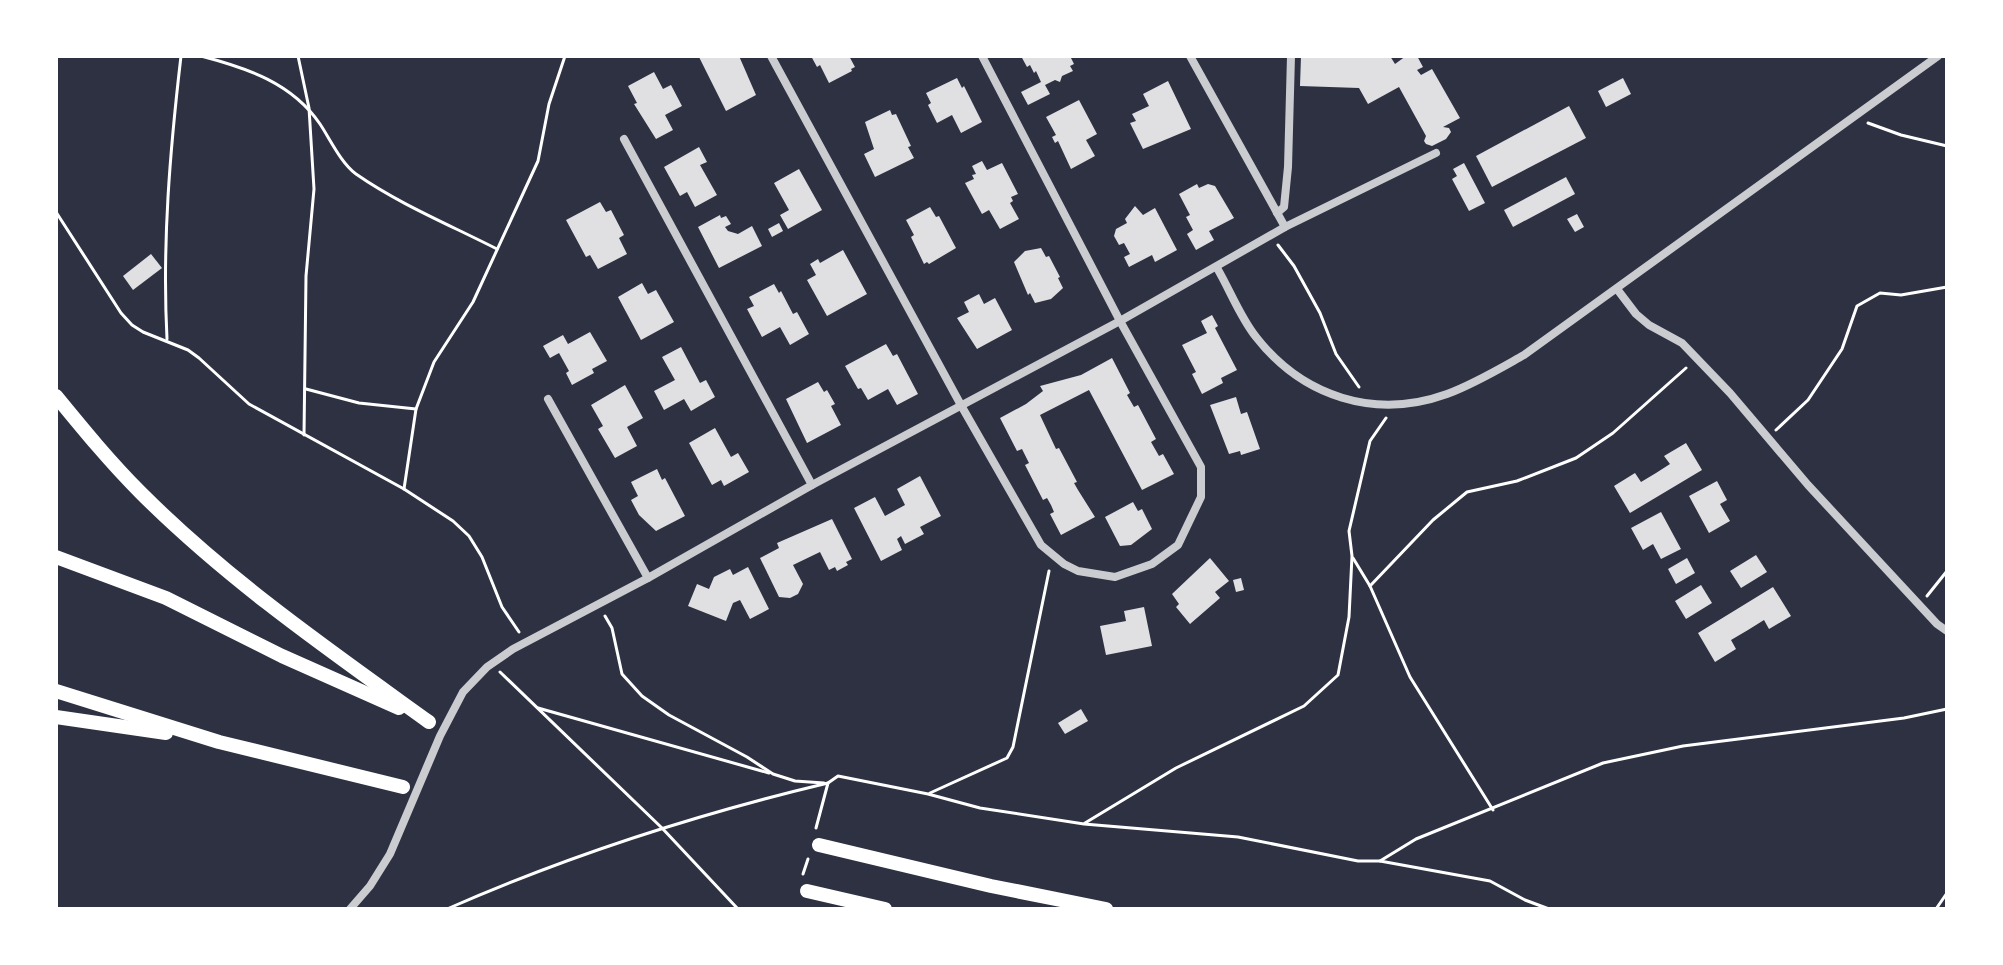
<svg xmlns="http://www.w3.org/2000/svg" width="2003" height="965" font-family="Literata,serif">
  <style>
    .building { fill: #e0e0e3 }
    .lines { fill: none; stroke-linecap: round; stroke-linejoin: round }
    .path { stroke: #fff; stroke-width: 3 }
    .minor { stroke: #caccd0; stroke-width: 8 }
    .trunk { stroke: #fff; stroke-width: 14 }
  </style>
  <rect width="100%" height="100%" fill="#2d3142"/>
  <!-- building -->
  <g class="building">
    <path d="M701 56H739L756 95 726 111 699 57Z"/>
    <path d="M811 56H849L855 67 851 69 852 71 829 83 820 65 817 67Z"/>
    <path d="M1021 56H1070L1074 64 1070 66 1073 71 1062 76 1060 82 1055 80 1045 85 1050 94 1028 105 1021 92 1041 82 1036 71 1034 73 1030 65 1027 67Z"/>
    <path d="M1301 56H1390L1395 64 1406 56H1417L1423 67 1417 70 1421 75 1432 69 1460 118 1443 127 1449 128 1451 132 1446 139 1432 146 1426 144 1424 141 1426 136 1399 87 1368 104 1359 88 1300 86Z"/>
    <path d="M654 72 663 89 671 85 682 106 665 115 673 130 656 139 634 104 637 103 628 86Z"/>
    <path d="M957 78 962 88 964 86 982 122 961 133 952 115 937 123 928 105 931 103 926 93Z"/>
    <path d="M1623 78 1631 94 1606 107 1598 91Z"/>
    <path d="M1168 81 1191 129 1143 149 1130 123 1136 121 1132 114 1149 106 1143 94Z"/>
    <path d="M1079 100 1097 134 1086 140 1095 156 1071 169 1058 141 1055 143 1052 137 1056 135 1046 117Z"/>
    <path d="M1569 106 1586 138 1492 187 1476 156Z"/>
    <path d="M890 110 892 115 896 114 911 146 908 147 914 158 875 177 864 154 874 149 865 122Z"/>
    <path d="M699 147 707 162 700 165 717 195 695 207 687 192 680 196 664 167Z"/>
    <path d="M982 161 987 170 1002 163 1018 194 1011 197 1013 201 1010 203 1019 219 1000 229 989 210 982 214 965 183 974 179 972 175 976 174 972 166Z"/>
    <path d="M1464 163 1485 203 1469 211 1452 179 1457 176 1453 169Z"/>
    <path d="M799 169 822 210 788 229 780 215 789 210 774 183Z"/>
    <path d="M1566 177 1575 194 1513 227 1504 210Z"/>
    <path d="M1197 184 1199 188 1208 184 1215 186 1234 218 1209 231 1214 240 1196 250 1187 234 1193 230 1186 217 1190 215 1179 194Z"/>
    <path d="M600 202 606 212 611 210 624 235 619 238 627 254 598 269 590 255 586 257 566 220Z"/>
    <path d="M1135 206 1143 215 1155 208 1177 250 1155 262 1152 255 1129 267 1124 257 1130 254 1124 243 1119 245 1114 236 1116 229 1127 223 1125 219Z"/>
    <path d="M930 207 936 217 939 216 956 248 929 264 927 262 924 264 911 237 914 235 906 220Z"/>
    <path d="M1577 214 1584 227 1575 232 1567 219Z"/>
    <path d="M720 215 721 218 726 216 731 224 725 227 728 231 738 234 752 226 762 246 719 268 698 227Z"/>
    <path d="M779 223 783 231 772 237 768 229Z"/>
    <path d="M1041 248 1046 257 1049 256 1060 277 1058 278 1063 288 1051 299 1035 303 1030 293 1028 295 1014 262 1025 251Z"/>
    <path d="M843 250 867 294 827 316 807 280 816 275 810 264 818 259 820 263Z"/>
    <path d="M151 254 162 268 133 290 123 276Z"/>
    <path d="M642 283 648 294 656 290 674 322 641 340 618 297Z"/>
    <path d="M774 284 779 293 781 291 793 314 797 312 809 334 790 345 780 327 762 337 747 309 754 306 749 297Z"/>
    <path d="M979 294 984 304 995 298 1012 330 977 349 957 318 969 312 964 302Z"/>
    <path d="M1212 315 1218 326 1215 328 1237 370 1221 378 1223 383 1202 394 1192 374 1196 372 1182 345 1207 333 1201 321Z"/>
    <path d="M590 332 607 361 592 369 594 373 572 385 566 373 569 371 559 353 550 358 543 346 563 335 568 344Z"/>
    <path d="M886 344 893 356 897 354 918 394 897 405 888 389 868 400 861 388 858 389 845 366Z"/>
    <path d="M681 347 700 383 706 380 715 397 691 411 684 399 664 410 654 391 675 380 662 357Z"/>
    <path d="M1112 358 1130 393 1127 395 1134 407 1138 405 1156 439 1151 442 1159 456 1163 454 1174 474 1142 490 1089 390 1040 415 1056 449 1059 448 1077 482 1074 483 1078 490 1095 517 1061 535 1050 514 1054 512 1051 505 1047 498 1043 500 1025 465 1029 463 1022 449 1017 451 1000 418 1026 404 1043 391 1040 386 1081 375Z"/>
    <path d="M818 382 824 392 827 390 835 404 831 406 841 425 807 443 786 399Z"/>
    <path d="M625 385 643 418 627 427 637 446 615 458 598 429 603 426 591 405Z"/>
    <path d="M1236 397 1241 414 1247 412 1260 449 1241 455 1240 451 1229 454 1210 405Z"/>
    <path d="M715 428 731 457 738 453 749 472 724 486 721 480 712 485 689 443Z"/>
    <path d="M1686 443 1702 470 1630 513 1614 486 1635 473 1641 482 1656 473 1670 464 1664 456Z"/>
    <path d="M657 469 662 480 665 478 685 516 656 531 639 515 631 500 638 496 631 482Z"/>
    <path d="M920 476 941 516 920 527 924 534 905 544 901 536 897 539 902 550 881 561 854 508 875 497 885 516 905 505 897 489Z"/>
    <path d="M1717 481 1727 500 1720 504 1730 521 1709 533 1689 496Z"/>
    <path d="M1133 502 1138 511 1142 509 1152 529 1131 545 1120 546 1105 517Z"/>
    <path d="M1661 512 1681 549 1661 559 1653 544 1643 550 1631 528Z"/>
    <path d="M832 519 852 559 846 562 848 565 837 571 835 567 829 570 820 552 793 565 803 584 798 594 790 598 779 597 760 558 779 548 777 543Z"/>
    <path d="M1756 555 1767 572 1741 588 1730 571Z"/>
    <path d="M1210 558 1229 581 1215 592 1220 598 1190 624 1176 607 1179 604 1172 594Z"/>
    <path d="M1687 558 1695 573 1676 584 1668 569Z"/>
    <path d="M748 567 769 609 750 619 740 600 733 603 726 621 688 606 697 584 709 589 714 577 730 569 733 575Z"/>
    <path d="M1241 578 1244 590 1236 592 1233 580Z"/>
    <path d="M1701 585 1712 603 1686 619 1675 601Z"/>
    <path d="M1773 587 1791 616 1769 629 1764 620 1748 630 1731 640 1736 649 1715 662 1698 633Z"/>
    <path d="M1144 607 1152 646 1106 655 1100 626 1126 621 1124 611Z"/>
    <path d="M1081 709 1088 721 1065 734 1058 723Z"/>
  </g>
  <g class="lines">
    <!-- path -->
    <g class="path">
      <path d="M201 56C247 68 292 83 320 124 330 139 341 163 356 174 399 204 450 225 497 249"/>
      <path d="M298 56 309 108 314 189 306 276 304 435"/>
      <path d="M1868 123 1901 135 1947 146"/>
      <path d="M56 212 121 313 132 325 143 332 188 350 199 358 249 404 404 489 453 521 469 536 482 557 502 607 519 632"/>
      <path d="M1278 245 1294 266 1320 313 1336 354 1359 387"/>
      <path d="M167 339C162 244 170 150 181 56"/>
      <path d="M306 389 359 403 416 409"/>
      <path d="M1776 430 1808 400 1842 349 1857 306 1880 293 1901 295 1947 287"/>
      <path d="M404 489 416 409 434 362 473 302 538 161 549 104 565 56"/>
      <path d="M1353 558 1370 586 1410 677 1493 810"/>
      <path d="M1370 586 1433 520 1467 492 1517 481 1576 458 1613 433 1686 368"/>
      <path d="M1927 596 1947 571"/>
      <path d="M605 616 612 628 622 674 642 696 669 715 747 757 773 774 795 781 824 783"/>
      <path d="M500 672 662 828 738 909"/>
      <path d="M538 708 769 773"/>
      <path d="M930 793 1007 758 1013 747 1049 571"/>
      <path d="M1085 823 1176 768 1304 706 1338 675 1349 617 1352 556 1349 531 1370 441 1386 418"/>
      <path d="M816 828 828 783"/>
      <path d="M1380 861 1416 839 1603 763 1683 746 1904 718 1947 709"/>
      <path d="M803 874 808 859"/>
      <path d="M447 909C570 855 698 814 828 783L838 776 928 794 980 808 1084 824 1238 837 1358 861H1380L1490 881 1525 900 1549 909"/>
      <path d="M1936 909 1947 893"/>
    </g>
    <!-- minor -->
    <g class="minor">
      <path d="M771 56 962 407 1041 545 1064 564 1078 571 1115 577 1152 564 1178 545 1201 497V467L1120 321 982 56"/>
      <path d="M1190 56 1285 227"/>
      <path d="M624 139 812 485"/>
      <path d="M1277 213 1284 207 1288 167 1291 56"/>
      <path d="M1217 268C1230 290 1240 317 1256 337 1303 397 1375 420 1447 394 1474 384 1499 369 1524 355L1938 56"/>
      <path d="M1617 289 1636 314 1649 325 1682 343 1730 393 1808 485 1937 624 1947 631"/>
      <path d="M548 399 648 578"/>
      <path d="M350 909 370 886 390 854 440 736 463 692 487 667 513 649 648 578 812 485 1120 321 1285 227 1436 153"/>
    </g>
    <!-- trunk -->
    <g class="trunk">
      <path d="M56 396C83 429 110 462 141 493 228 580 329 650 429 722"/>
      <path d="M56 557 166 598 282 656 399 708"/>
      <path d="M56 691 219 742 403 787"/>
      <path d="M56 717 166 733"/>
      <path d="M819 845 991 886 1106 909"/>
      <path d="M807 891 885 909"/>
    </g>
  </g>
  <!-- border -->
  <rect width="2003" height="965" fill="none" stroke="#ffffff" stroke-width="116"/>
</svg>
